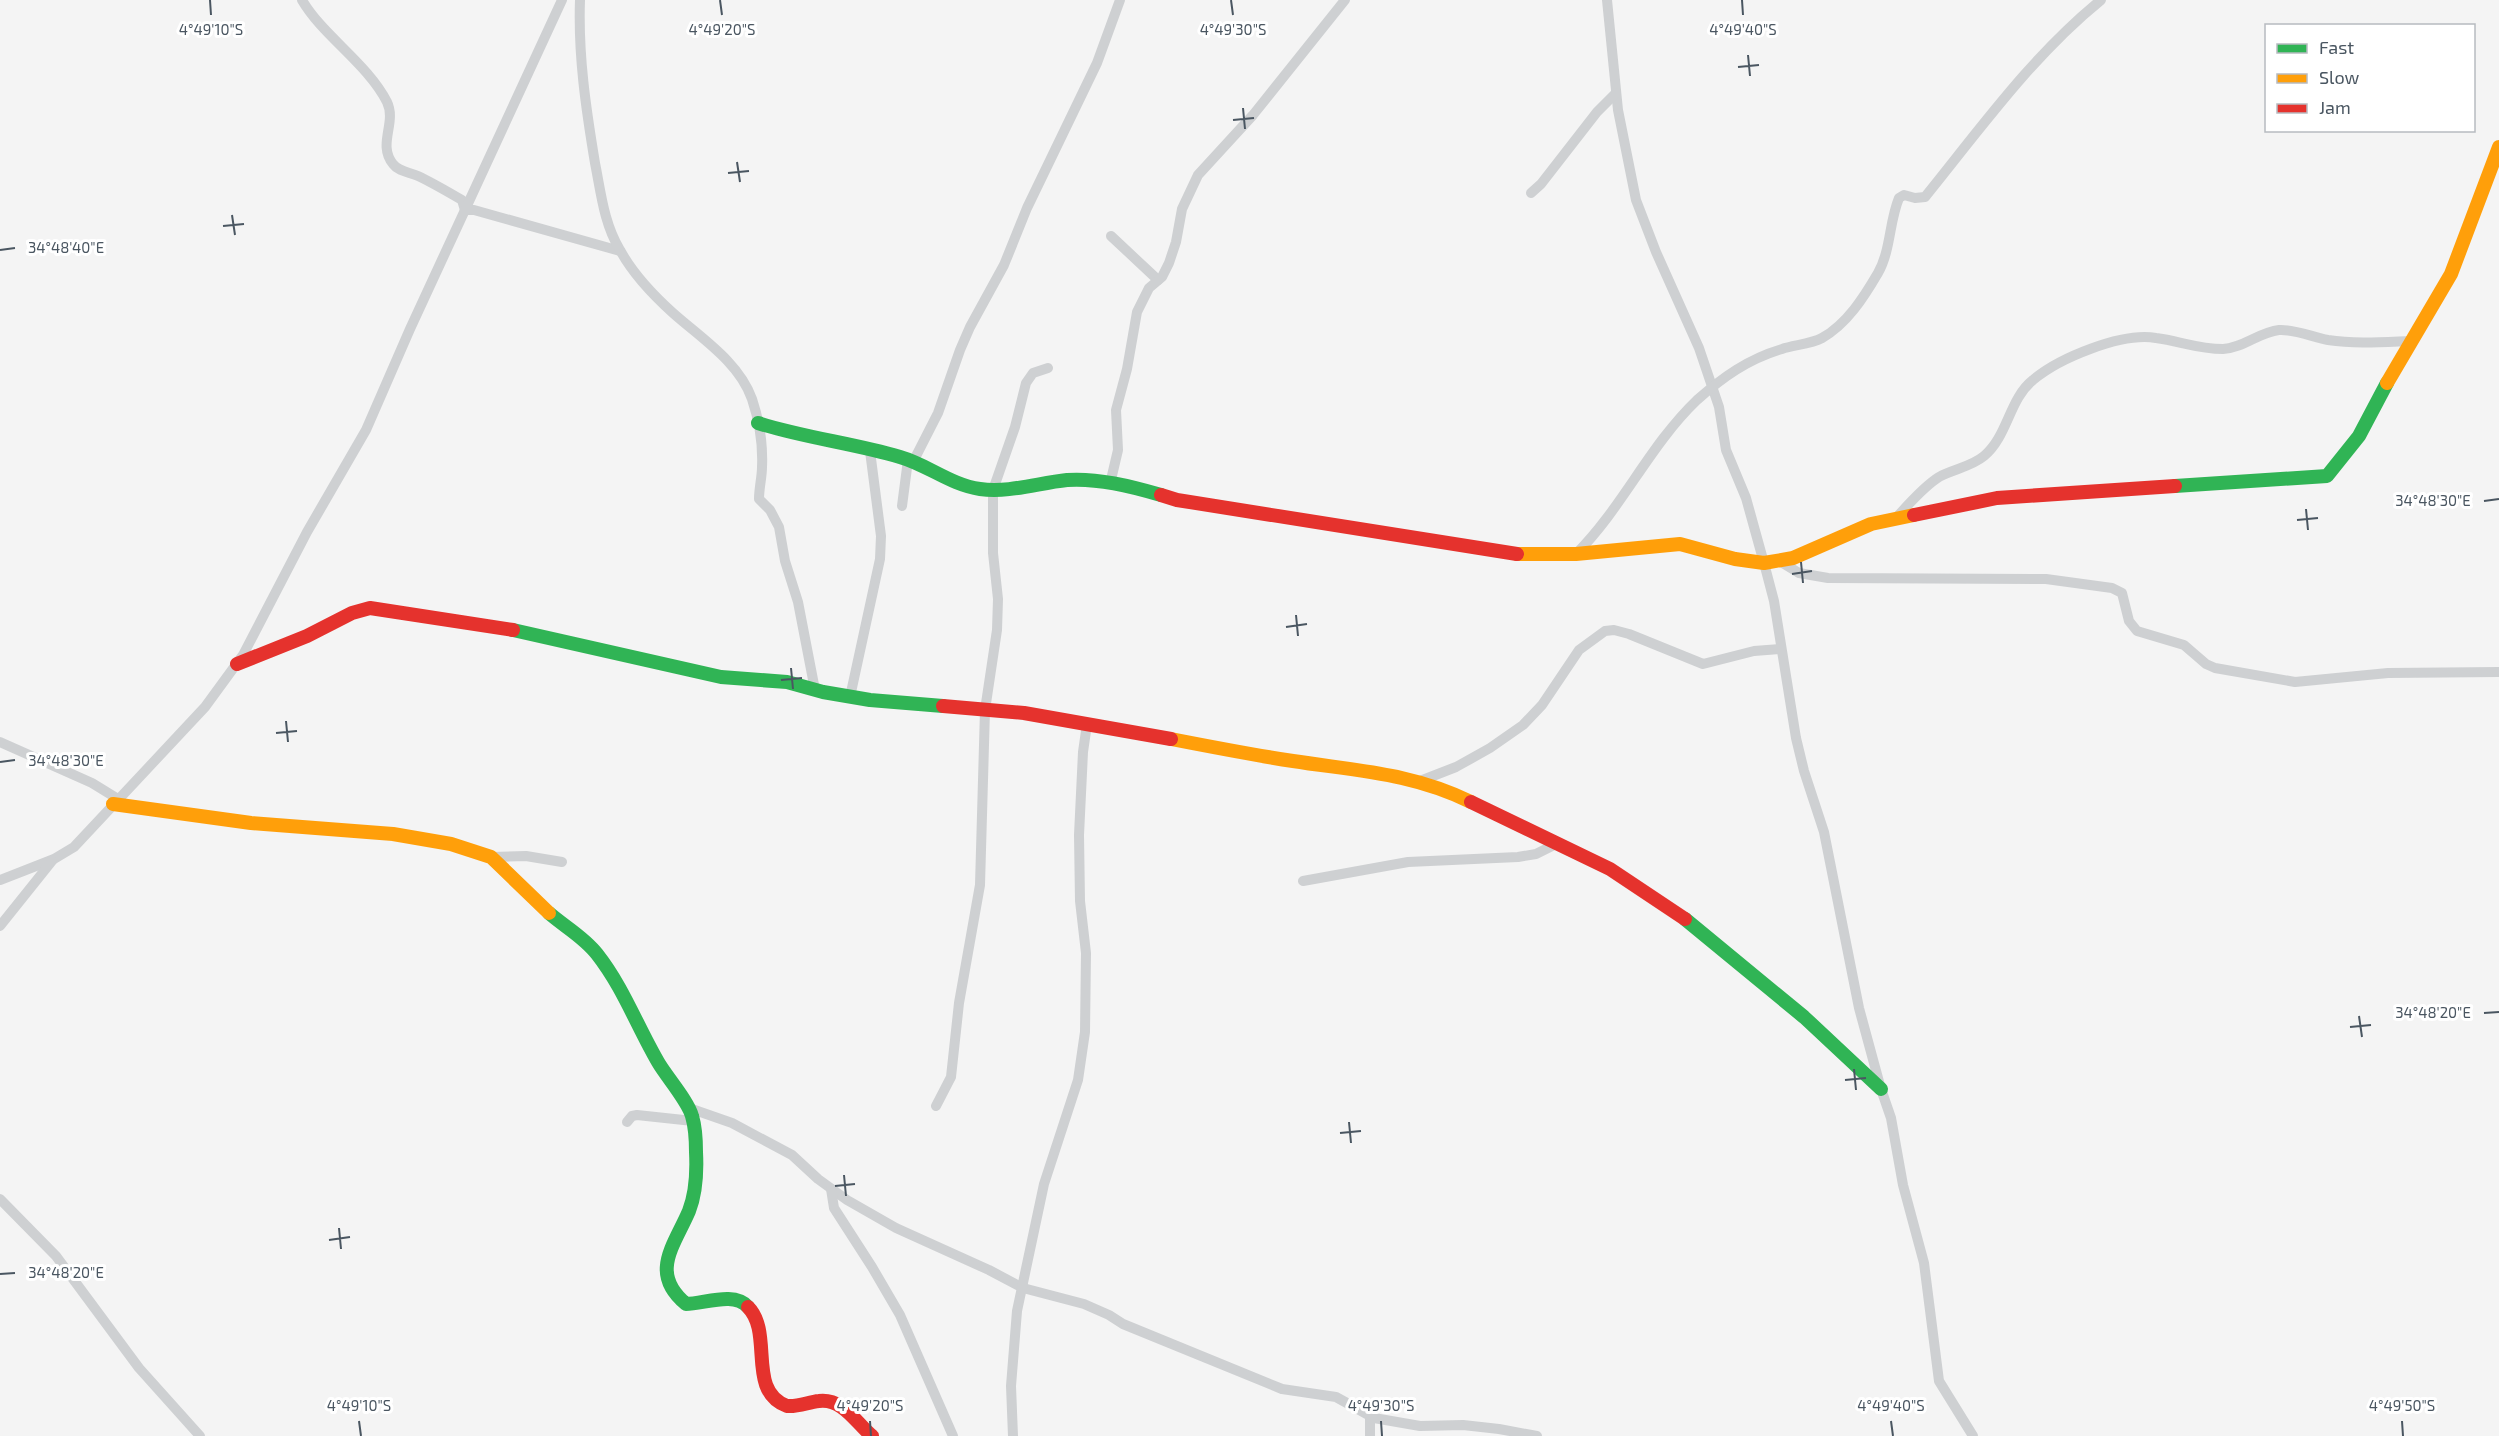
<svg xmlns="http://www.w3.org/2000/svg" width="2499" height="1436" font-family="'Exo 2',sans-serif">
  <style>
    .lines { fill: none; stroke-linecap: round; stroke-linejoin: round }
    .street { stroke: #ced0d2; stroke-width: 10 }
    .fast { stroke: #30b455; stroke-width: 14 }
    .slow { stroke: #ff9f0a; stroke-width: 14 }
    .jam { stroke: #e5322d; stroke-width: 14 }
    .ticks { fill: none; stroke: #4a5661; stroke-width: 2 }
    .ticks-label { font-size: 15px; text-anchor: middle; fill: #4a5661; stroke: #fff; stroke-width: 6; stroke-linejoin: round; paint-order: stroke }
  </style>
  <rect width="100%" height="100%" fill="#f4f4f4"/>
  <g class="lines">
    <!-- street -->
    <g class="street">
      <path d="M302 0C322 35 368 64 387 102 397 123 377 144 393 164 399 172 409 172 418 176 433 183 448 192 462 200L465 210H474L620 251"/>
      <path d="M580 0C578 55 586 109 595 163 601 193 604 224 620 250 633 274 653 295 673 313 701 338 739 362 752 399 759 420 763 445 762 467 762 477 759 488 759 499L770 510 779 527 785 561 798 602 815 690"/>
      <path d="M1607 0 1618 110 1636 200 1656 252 1699 348 1719 407 1726 450 1746 498 1764 563 1774 601 1796 738 1804 771 1824 832 1859 1008 1881 1089 1891 1118 1903 1185 1924 1263 1939 1381 1973 1436"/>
      <path d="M1531 193 1541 184 1597 112 1616 93"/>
      <path d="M1111 236 1158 280"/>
      <path d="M913 462 938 413 960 350 970 327 1004 265 1027 208 1097 63 1120 0"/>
      <path d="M1110 484 1118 450 1116 410 1127 369 1137 312 1149 288 1162 277 1169 263 1176 242 1182 209 1198 175 1253 115 1345 0"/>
      <path d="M902 506 908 460"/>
      <path d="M1896 518C1908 505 1923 487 1939 477 1953 469 1971 467 1984 456 2008 436 2009 399 2033 380 2059 358 2122 332 2156 338 2179 341 2199 349 2223 349 2244 348 2259 332 2279 330 2295 329 2312 337 2328 340 2355 344 2383 342 2410 341"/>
      <path d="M1576 554C1623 507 1649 446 1697 400 1723 377 1748 359 1782 349 1794 345 1811 344 1822 338 1847 324 1864 297 1878 273 1891 250 1889 222 1899 198L1904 195 1915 198 1925 197C1980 129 2033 55 2101 0"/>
      <path d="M1778 560 1799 573 1828 578 2046 579 2112 588 2122 593 2129 621 2137 631 2184 645 2206 664 2215 668 2295 682 2388 673 2499 672"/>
      <path d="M850 697 880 559 881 536 870 451"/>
      <path d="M0 742 92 783 118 799"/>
      <path d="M1420 781 1456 767 1490 748 1523 725 1542 705 1579 650 1605 631 1614 630 1629 634 1703 664 1754 651 1781 649"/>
      <path d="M491 857 526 856 562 862"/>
      <path d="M0 880 54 859 74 847 205 707 243 655 307 532 366 430 410 329 562 0"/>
      <path d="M1303 881 1408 862 1518 857 1536 854 1556 844"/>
      <path d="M0 926 52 861"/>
      <path d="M936 1106 951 1077 959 1003 980 885 985 710 997 630 998 599 993 553V490L1015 427 1026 383 1033 373 1048 368"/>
      <path d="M689 1108 732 1123 792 1155 818 1179 847 1200 896 1228 989 1270 1023 1288 1084 1304 1109 1315 1123 1324 1282 1389 1336 1397 1374 1418 1420 1426 1463 1425 1499 1429 1537 1436"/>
      <path d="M627 1122 632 1116 637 1115 693 1121"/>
      <path d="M831 1189 834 1208 872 1267 900 1315 953 1436"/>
      <path d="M0 1199 56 1256 139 1368 200 1436"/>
      <path d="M1370 1416V1436"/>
      <path d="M1013 1436 1011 1386 1017 1311 1044 1184 1078 1080 1085 1032 1086 953 1080 901 1079 835 1083 752 1087 724"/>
    </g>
    <!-- fast -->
    <g class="fast">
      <path d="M758 423C805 438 853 443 900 457 928 465 951 485 980 489 1009 493 1038 483 1067 480 1098 478 1130 486 1161 495"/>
      <path d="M2175 486 2327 476 2359 436 2387 383"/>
      <path d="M513 630 721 677 787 682 823 692 870 700 943 706"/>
      <path d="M549 913C565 927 584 937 597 954 623 987 637 1026 658 1062 666 1076 688 1101 692 1116 695 1126 696 1141 696 1152 697 1171 696 1193 689 1211 674 1246 649 1273 686 1304 704 1304 734 1291 748 1307"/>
      <path d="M1685 919 1804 1017 1881 1089"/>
    </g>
    <!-- slow -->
    <g class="slow">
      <path d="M2387 383 2451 274 2499 147"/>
      <path d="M1517 554H1576L1680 544 1735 559 1764 563 1793 558 1871 524 1914 515"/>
      <path d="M1171 739C1212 747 1253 755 1293 761 1357 771 1412 773 1471 802"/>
      <path d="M113 804 251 823 393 834 451 844 491 857 549 913"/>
    </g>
    <!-- jam -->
    <g class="jam">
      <path d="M1161 495 1177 500 1517 554"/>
      <path d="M1914 515 1997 498 2175 486"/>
      <path d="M237 664 307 636 352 613 370 608 513 630"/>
      <path d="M943 706 1024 713 1171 739"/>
      <path d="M1471 802 1610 869 1685 919"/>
      <path d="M748 1307C774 1333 746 1391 787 1406 799 1407 808 1402 819 1401 843 1398 856 1423 872 1436"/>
    </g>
  </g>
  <!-- ticks -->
  <path class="ticks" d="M210 0 211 15M720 0 722 15M1231 0 1233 15M1742 0 1743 15M1748 55 1750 76M1738 67 1759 65M1243 108 1245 129M1233 120 1254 118M737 162 740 182M728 173 749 171M232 215 235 235M223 226 244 224M0 250 15 248M2484 501 2499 499M2306 509 2308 530M2297 520 2318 518M1801 562 1803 583M1792 574 1812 571M1296 615 1298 636M1286 627 1307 624M791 668 793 689M781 680 802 678M286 721 288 742M276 733 297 731M0 762 15 760M2484 1013 2499 1012M2359 1016 2362 1037M2350 1027 2371 1025M1854 1069 1856 1090M1845 1080 1866 1078M1349 1122 1351 1143M1340 1133 1361 1131M844 1175 846 1196M835 1186 855 1184M339 1228 341 1249M329 1240 350 1237M0 1274 15 1273M359 1421 361 1436M870 1421 871 1436M1381 1421 1382 1436M1891 1421 1893 1436M2402 1421 2403 1436"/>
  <g class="ticks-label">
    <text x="211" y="35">4°49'10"S</text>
    <text x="722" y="35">4°49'20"S</text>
    <text x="1233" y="35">4°49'30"S</text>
    <text x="1743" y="35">4°49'40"S</text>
    <text x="66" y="253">34°48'40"E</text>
    <text x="2433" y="506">34°48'30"E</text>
    <text x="66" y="766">34°48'30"E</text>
    <text x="2433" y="1018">34°48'20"E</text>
    <text x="66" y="1278">34°48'20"E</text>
    <text x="359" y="1411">4°49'10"S</text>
    <text x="870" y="1411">4°49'20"S</text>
    <text x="1381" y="1411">4°49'30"S</text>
    <text x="1891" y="1411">4°49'40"S</text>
    <text x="2402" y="1411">4°49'50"S</text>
  </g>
  <!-- legend -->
  <rect x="2265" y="24" width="210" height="108" fill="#ffffff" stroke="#b7bbc0" stroke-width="1.5"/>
  <rect x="2277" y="44" width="30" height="9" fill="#30b455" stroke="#b7bbc0" stroke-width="1.5"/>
  <text x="2319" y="54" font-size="18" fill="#4a5661">Fast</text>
  <rect x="2277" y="74" width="30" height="9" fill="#ff9f0a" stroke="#b7bbc0" stroke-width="1.5"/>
  <text x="2319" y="84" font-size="18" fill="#4a5661">Slow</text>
  <rect x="2277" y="104" width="30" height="9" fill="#e5322d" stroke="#b7bbc0" stroke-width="1.5"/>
  <text x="2319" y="114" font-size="18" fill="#4a5661">Jam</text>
</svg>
